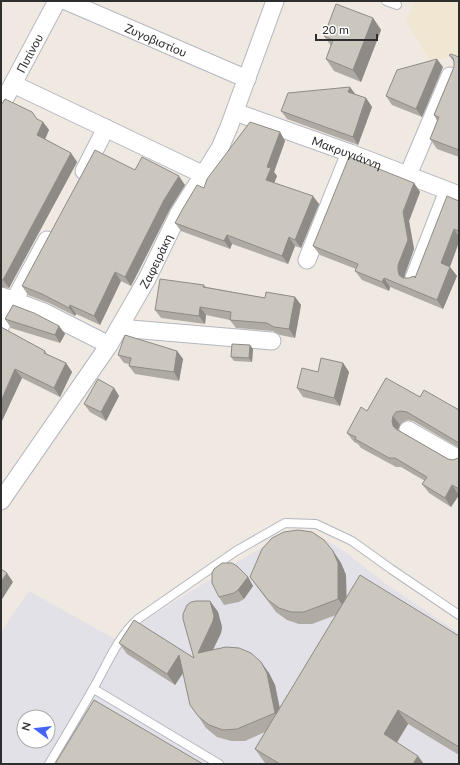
<svg xmlns="http://www.w3.org/2000/svg" width="460" height="765" font-family="Lato,sans-serif">
  <style>
    .industrial { fill: #e3e1e8; fill-rule: evenodd }
    .education { fill: #f0e6d1 }
    .lines { fill: none; stroke-linecap: round; stroke-linejoin: round }
    .lane-casing { stroke: #b4b7c1; stroke-width: 10 }
    .street-casing { stroke: #b4b7c1; stroke-width: 19 }
    .lane { stroke: #fff; stroke-width: 8 }
    .street { stroke: #fff; stroke-width: 17 }
    .wall { fill: #afaba4 }
    .shaded-wall { fill: #8e8b86 }
    .building { fill: #cbc7bf; stroke: #8e8b86 }
    .labels { text-anchor: middle; dominant-baseline: central; stroke-width: 3; stroke-linejoin: round; paint-order: stroke }
    .street-label { font-size: 12px; fill: #2e2e2e; stroke: #fff }
  </style>
  <rect width="100%" height="100%" fill="#efe9e1"/>
  <!-- industrial -->
  <path class="industrial" d="M288 532 315 534 344 551 386 584 459 633V764H1V632L29 591 127 646 142 622 244 558ZM24 717H48V741H24Z"/>
  <!-- education -->
  <path class="education" d="M416 1H459V55L431 61 406 21Z"/>
  <g class="lines">
    <defs>
      <g id="lane">
        <path d="M386 1 397 5"/>
        <path d="M94 689 219 764"/>
        <path d="M49 764C64 739 79 714 93 689 107 665 117 638 138 619L236 551 285 523 316 524 352 541 391 569 459 615"/>
      </g>
      <g id="street">
        <path id="s1" d="M66 1 247 79"/>
        <path d="M13 84 204 175"/>
        <path id="s2" d="M1 106 57 1"/>
        <path id="s3" d="M235 112 350 153 459 195"/>
        <path d="M84 171 106 128"/>
        <path d="M408 175 450 76"/>
        <path d="M307 260 350 153"/>
        <path d="M414 278 448 191"/>
        <path d="M1 296 44 312 109 345"/>
        <path d="M1 325 47 240"/>
        <path d="M119 328 272 341"/>
        <path d="M408 430 459 459"/>
        <path id="s4" d="M1 501 109 345 147 279 179 213 220 148 229 127 275 1"/>
      </g>
    </defs>
    <!-- lane casing -->
    <use href="#lane" class="lane-casing"/>
    <!-- street casing -->
    <use href="#street" class="street-casing"/>
    <!-- lane -->
    <use href="#lane" class="lane"/>
    <!-- street -->
    <use href="#street" class="street"/>
  </g>
  <!-- wall -->
  <g class="wall">
    <path d="M373 18 381 30 361 82 334 71 326 59 331 46 324 36Z"/>
    <path d="M449 55 459 57V157L437 149 430 139 437 121 434 115 454 67V62Z"/>
    <path d="M443 67 422 117 392 105 386 96Z"/>
    <path d="M355 94 366 98 372 107 358 145 287 119 281 111Z"/>
    <path d="M1 105 43 122 49 130 45 139 71 153 77 162 9 288 1 287Z"/>
    <path d="M280 132 285 141 274 172 277 176 274 183 319 204 301 248 295 246 288 264 232 244 230 249 181 231 175 223 204 188Z"/>
    <path d="M135 170 185 185 170 209 131 286 121 281 100 325 76 314 75 316 49 303 28 295 22 286Z"/>
    <path d="M414 183 420 192 409 221 414 249 405 274 404 278H409L414 276 415 277 459 201V242L450 267 457 276 443 309 390 287 389 291 362 280 355 271 356 269 320 255 313 246Z"/>
    <path d="M204 285 206 287 265 298 295 297 301 305 295 338 280 335 273 331 236 328 230 320 206 315 205 324 161 318 155 310Z"/>
    <path d="M5 319 59 326 65 334 60 343 11 328Z"/>
    <path d="M1 327 45 351 47 354 66 363 72 372 60 397 22 378 1 423Z"/>
    <path d="M250 345 253 349 252 362 234 361 231 357Z"/>
    <path d="M177 351 183 359 179 381 135 374 129 366V364L124 363 118 355Z"/>
    <path d="M343 363 349 372 340 406 303 397 297 388 318 372Z"/>
    <path d="M114 388 119 396 106 421 90 412 84 404Z"/>
    <path d="M420 397 459 410V448L413 421 408 420 403 422 400 425 398 430 448 459 453 460 458 458 459 457V495L451 507 429 493 422 484 425 481 401 467H396L361 448 358 444 354 442 347 433 367 411Z"/>
    <path d="M333 551 341 563 346 575V598L459 636V755L408 724 397 743 424 764H267L265 763 255 749 265 732 245 741H231L217 737 206 728 198 716 183 673 175 685 127 654 119 643 194 658 210 601 218 612 222 627 221 633 213 650 269 673 275 685 280 708 336 615 312 624H299L287 620 276 612 250 577Z"/>
    <path d="M248 577 253 586 244 599 239 602 224 605 219 597Z"/>
  </g>
  <!-- shaded-wall -->
  <g class="shaded-wall">
    <path d="M373 18 381 30 361 82 353 70Z"/>
    <path d="M437 59 443 67 422 117 416 109Z"/>
    <path d="M350 87 356 95 348 92Z"/>
    <path d="M366 98 372 107 358 145 353 137Z"/>
    <path d="M43 122 49 130 43 144 37 135Z"/>
    <path d="M280 132 285 141 274 172 277 176 272 188 266 180 267 167Z"/>
    <path d="M71 153 77 162 9 288 3 280Z"/>
    <path d="M179 176 185 185 170 209 131 286 125 277 164 200Z"/>
    <path d="M414 183 420 192 409 221 414 249 405 274 404 279 399 275 398 270 403 212Z"/>
    <path d="M313 196 319 204 301 248 295 240Z"/>
    <path d="M454 229 459 237V242L448 272 441 263Z"/>
    <path d="M227 235 232 244 230 249 224 241Z"/>
    <path d="M289 237 295 246 288 264 282 256Z"/>
    <path d="M450 267 457 276 443 309 437 300Z"/>
    <path d="M115 272 121 281 100 325 94 316Z"/>
    <path d="M384 278 390 287 389 291 382 282Z"/>
    <path d="M295 297 301 305 295 338 289 329Z"/>
    <path d="M70 305 76 314 75 316 69 308Z"/>
    <path d="M200 307 206 315 205 324 199 316Z"/>
    <path d="M59 326 65 334 60 343 55 335Z"/>
    <path d="M250 345 253 349 252 362 249 358Z"/>
    <path d="M177 351 183 359 179 381 174 372Z"/>
    <path d="M66 363 72 372 60 397 54 388Z"/>
    <path d="M343 363 349 372 340 406 334 398Z"/>
    <path d="M15 369 22 378 1 423V401Z"/>
    <path d="M114 388 119 396 106 421 101 412Z"/>
    <path d="M393 416 400 425 398 430 393 426 392 421Z"/>
    <path d="M452 485 459 495 451 507 445 498Z"/>
    <path d="M333 551 341 563 346 575 347 611 338 599Z"/>
    <path d="M7 573 13 582 1 601V582Z"/>
    <path d="M248 577 253 586 244 599 238 590Z"/>
    <path d="M210 601 218 612 222 627 221 633 206 664 198 653Z"/>
    <path d="M179 655 187 667 175 685 167 674Z"/>
    <path d="M261 662 269 673 275 685 283 725 275 713Z"/>
    <path d="M398 710 408 724 393 748 384 734Z"/>
    <path d="M418 756 424 764H413Z"/>
  </g>
  <!-- building -->
  <g class="building">
    <path d="M336 4 373 18 353 70 326 59 333 40 324 36Z"/>
    <path d="M451 54 459 57V150L430 139 439 117 434 115 454 67V62L453 58 449 55Z"/>
    <path d="M437 59 416 109 386 96 397 70Z"/>
    <path d="M350 87 348 92 366 98 353 137 281 111 288 93Z"/>
    <path d="M5 99 32 112 37 119 43 122 37 135 71 153 3 280 1 279V105Z"/>
    <path d="M250 122 280 132 267 167 271 168 266 180 313 196 295 240 289 237 282 256 227 235 224 241 175 223 182 210 197 185 204 188 207 179Z"/>
    <path d="M95 150 135 170 142 157 179 176 164 200 125 277 115 272 94 316 70 305 69 308 42 294 22 286Z"/>
    <path d="M349 157 414 183 403 212 408 240 398 265V270L399 275 403 278H409L414 276 415 278 447 196 459 201V231L454 229 441 263 450 267 437 300 384 278 382 282 355 271 358 264 313 246Z"/>
    <path d="M160 279 204 285 203 287 265 298 266 292 295 297 289 329 274 327 267 323 230 320 231 312 200 307 199 316 155 310Z"/>
    <path d="M13 305 34 313 59 326 55 335 5 319Z"/>
    <path d="M1 327 45 351 44 353 66 363 54 388 15 369 1 401Z"/>
    <path d="M125 335 177 351 174 372 129 366 131 358 118 355Z"/>
    <path d="M232 344 250 345 249 358 231 357Z"/>
    <path d="M321 358 343 363 334 398 297 388 302 368 318 372Z"/>
    <path d="M386 378 420 397 424 390 459 410V443L407 412 401 411 396 412 393 416 392 421 393 426 396 429 448 459 453 460 458 458 459 457V489L452 485 445 498 422 484 427 477 395 458H389L355 439 356 437 347 433 361 407 367 411Z"/>
    <path d="M98 379 114 388 101 412 84 404Z"/>
    <path d="M298 530 312 532 324 540 333 551 338 563V599L304 612H291L279 608 268 600 250 577 262 549 272 538 284 532Z"/>
    <path d="M222 563H232L237 566 248 577 238 590 234 593 219 597 212 583V573L214 569Z"/>
    <path d="M1 569 7 573 1 582Z"/>
    <path d="M360 575 459 636V747L398 710 384 734 418 756 413 764H280L255 749Z"/>
    <path d="M196 601H210L214 616 213 621 198 653 226 647 239 648 251 653 261 662 267 673 275 713 237 729 223 730 209 725 198 716 190 705 179 655 167 674 119 643 134 620 194 658 183 619V614L187 605 191 602Z"/>
    <path d="M94 700 203 764H55Z"/>
  </g>
  <g class="labels">
    <!-- street labels -->
    <g class="street-label">
      <text stroke="none"><textPath href="#s1" startOffset="98">Ζυγοβιστίου</textPath></text>
      <text stroke="none"><textPath href="#s2" startOffset="60">Πιπίνου</textPath></text>
      <text stroke="none"><textPath href="#s3" startOffset="119">Μακρυγιάννη</textPath></text>
      <text stroke="none"><textPath href="#s4" startOffset="286">Ζαφειράκη</textPath></text>
    </g>
  </g>
  <!-- border -->
  <rect width="460" height="765" fill="none" stroke="#2e2e2e" stroke-width="4"/>
  <!-- north arrow -->
  <g transform="translate(36 729) rotate(285)"><circle r="19" fill="#ffffff" stroke="#ababab"/>
  <path d="M0-3L7 15L0 10L-7 15Z" fill="#4264fb"/>
  <text y="-6" font-size="11" font-weight="bold" text-anchor="middle" fill="#2e2e2e">N</text>
  </g>
  <!-- scale -->
  <path d="M316 34v6h61v-6" fill="none" stroke="#2e2e2e" stroke-width="2"/>
  <text x="322" y="34" font-size="12" fill="#2e2e2e" stroke="#ffffff" stroke-width="3" paint-order="stroke">20 m</text>
</svg>
